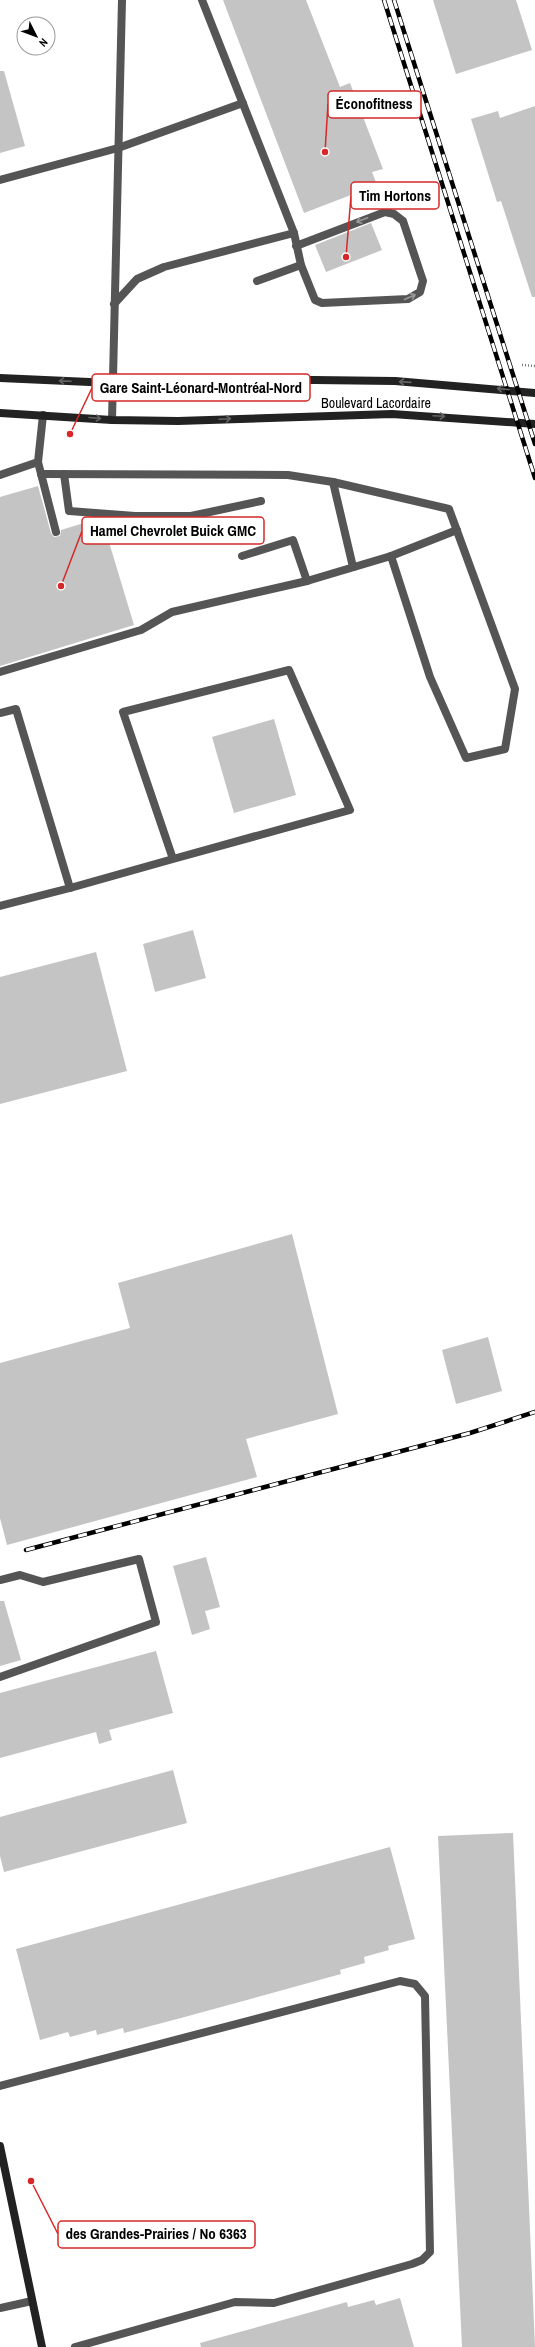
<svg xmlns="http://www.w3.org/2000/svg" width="535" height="2347" font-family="'Archivo Narrow',sans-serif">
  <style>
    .building { fill: #c4c4c4 }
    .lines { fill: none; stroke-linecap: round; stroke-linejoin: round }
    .path { stroke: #777; stroke-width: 2.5; stroke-dasharray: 1 2; stroke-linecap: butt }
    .lane { stroke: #555; stroke-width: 8 }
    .secondary { stroke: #222; stroke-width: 8 }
    .rail-casing { stroke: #000; stroke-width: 4.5 }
    .rail { stroke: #fff; stroke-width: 3; stroke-dasharray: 9; stroke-linecap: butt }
    .oneway { stroke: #999 }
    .oneway2 { stroke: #646464 }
    .labels { text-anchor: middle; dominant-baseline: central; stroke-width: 3.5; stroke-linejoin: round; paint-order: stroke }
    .street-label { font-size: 14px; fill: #000; stroke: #fff }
    .leader { fill: none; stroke: #d62828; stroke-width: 1.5 }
    .callout-dot { fill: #d62828; stroke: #fff; stroke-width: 1.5 }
    .callout { fill: #fff; stroke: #d62828; stroke-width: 1.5 }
    .callout-label { font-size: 15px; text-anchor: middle; font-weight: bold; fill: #000 }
  </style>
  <rect width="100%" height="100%" fill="#fff"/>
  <!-- building -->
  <g class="building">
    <path d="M223 0H306L340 87 350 83 383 169 372 172 377 185 304 213Z"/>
    <path d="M433 0H516L532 50 456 74Z"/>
    <path d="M0 71H4L25 146 0 153Z"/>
    <path d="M535 106V297H532L501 201 497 202 471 119 498 111 500 118Z"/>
    <path d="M371 223 382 250 326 272 315 245Z"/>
    <path d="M38 486 51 533 54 537 60 536 61 530 97 519H102L134 625 0 666V497Z"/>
    <path d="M274 719 296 795 234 813 212 737Z"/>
    <path d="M193 930 206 978 155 992 143 944Z"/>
    <path d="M96 952 127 1071 0 1104V977Z"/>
    <path d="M292 1234 338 1414 246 1439 257 1477 7 1545 0 1518V1363L130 1328 118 1283Z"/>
    <path d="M488 1337 502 1391 456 1404 442 1350Z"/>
    <path d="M206 1557 220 1607 205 1611 210 1629 192 1635 173 1566Z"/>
    <path d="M0 1601H4L21 1660 0 1666Z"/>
    <path d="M156 1651 173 1713 109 1730 112 1740 99 1744 96 1732 0 1758V1693Z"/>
    <path d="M173 1770 187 1823 4 1872 0 1856V1817Z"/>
    <path d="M513 1833 535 2347H462L438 1836Z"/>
    <path d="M390 1847 415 1939 388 1946 389 1950 364 1957 365 1963 340 1970 341 1974 181 2018 124 2033 123 2028 97 2035 96 2030 70 2037 68 2032 40 2040 16 1949Z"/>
    <path d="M400 2298 414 2347H201L200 2343 347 2302 348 2307 374 2300 376 2305Z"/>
  </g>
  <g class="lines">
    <!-- path -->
    <path class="path" d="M522 365 535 366"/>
    <!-- lane -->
    <g class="lane">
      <path d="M202 0 294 233 301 265 315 300 322 303 408 299 420 292 423 281 403 221 394 214 385 212 296 246"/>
      <path d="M0 180 118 148 243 103"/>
      <path d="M257 281 301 265"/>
      <path d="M114 304 137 279 164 267 294 233"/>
      <path d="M112 420 122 0"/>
      <path d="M38 462 56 532"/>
      <path d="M41 474 288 475 333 482 449 509 515 689 505 749 466 758 430 677 391 556 307 581"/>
      <path d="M64 474 69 511 135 516H191L261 501"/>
      <path d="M0 475 38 462 43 415"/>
      <path d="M333 482 353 567"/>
      <path d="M391 556 457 530"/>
      <path d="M0 672 141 630 172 612 307 581 293 540 242 556"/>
      <path d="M0 713 16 709 70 888 0 906"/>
      <path d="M70 888 173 859 123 712 289 670 350 810 173 859"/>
      <path d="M0 1580 20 1575 43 1582 139 1559 156 1622 0 1677"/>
      <path d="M0 2086 400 1981 415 1984 425 1996 430 2252 422 2260 412 2264 274 2303 235 2302 75 2347"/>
      <path d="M0 2308 32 2301"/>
    </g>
    <!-- secondary -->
    <g class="secondary">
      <path d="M0 378 112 383 242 379 395 381 535 393"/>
      <path d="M0 413 112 420 178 421 392 414 535 424"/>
      <path d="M0 2146 42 2347"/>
    </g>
    <defs>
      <g id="rail">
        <path d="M384 0 535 478"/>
        <path d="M394 0 535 444"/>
        <path d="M26 1550 470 1433 535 1412"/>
      </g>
    </defs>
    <!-- rail casing -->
    <use href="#rail" class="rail-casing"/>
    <!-- rail -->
    <use href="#rail" class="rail"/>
  </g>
  <!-- one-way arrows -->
  <defs><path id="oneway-shaft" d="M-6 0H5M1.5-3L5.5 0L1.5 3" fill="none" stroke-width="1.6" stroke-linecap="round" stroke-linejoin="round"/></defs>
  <g class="oneway">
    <use href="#oneway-shaft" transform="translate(362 220) rotate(159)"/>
    <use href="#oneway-shaft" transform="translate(410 297) rotate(-24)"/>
  </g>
  <g class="oneway2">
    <use href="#oneway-shaft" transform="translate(65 381) rotate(-178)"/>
    <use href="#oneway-shaft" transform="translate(405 382) rotate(-176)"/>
    <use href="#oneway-shaft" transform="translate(503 389) rotate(-174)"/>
    <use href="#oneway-shaft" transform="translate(439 416) rotate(3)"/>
    <use href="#oneway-shaft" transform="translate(95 418) rotate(5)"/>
    <use href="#oneway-shaft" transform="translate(225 419) rotate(-3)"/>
  </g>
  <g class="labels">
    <!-- street labels -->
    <g class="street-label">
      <text x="376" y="403">Boulevard Lacordaire</text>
    </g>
  </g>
  <!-- callouts -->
  <path class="leader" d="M325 152L328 104M346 257L351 196M70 434L92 388M61 586L82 531M31 2181L58 2234"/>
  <g class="callout-dot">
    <circle cx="325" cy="152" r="4"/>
    <circle cx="346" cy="257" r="4"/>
    <circle cx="70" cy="434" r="4"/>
    <circle cx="61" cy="586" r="4"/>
    <circle cx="31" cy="2181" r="4"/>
  </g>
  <g class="callout">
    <rect x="328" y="91" width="93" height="27" rx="4"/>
    <rect x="351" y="182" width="88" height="27" rx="4"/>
    <rect x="92" y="374" width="218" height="27" rx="4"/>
    <rect x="82" y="517" width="182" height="27" rx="4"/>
    <rect x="58" y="2221" width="197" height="27" rx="4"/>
  </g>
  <g class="callout-label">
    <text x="374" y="109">Éconofitness</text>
    <text x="395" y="201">Tim Hortons</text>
    <text x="201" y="393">Gare Saint-Léonard-Montréal-Nord</text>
    <text x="173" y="536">Hamel Chevrolet Buick GMC</text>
    <text x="156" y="2239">des Grandes-Prairies / No 6363</text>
  </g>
  <!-- north arrow -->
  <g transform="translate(36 36) rotate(132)"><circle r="19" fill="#ffffff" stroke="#999999"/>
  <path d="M0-3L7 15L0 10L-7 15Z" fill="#000000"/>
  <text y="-6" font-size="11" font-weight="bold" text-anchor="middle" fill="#000000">N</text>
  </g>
</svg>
